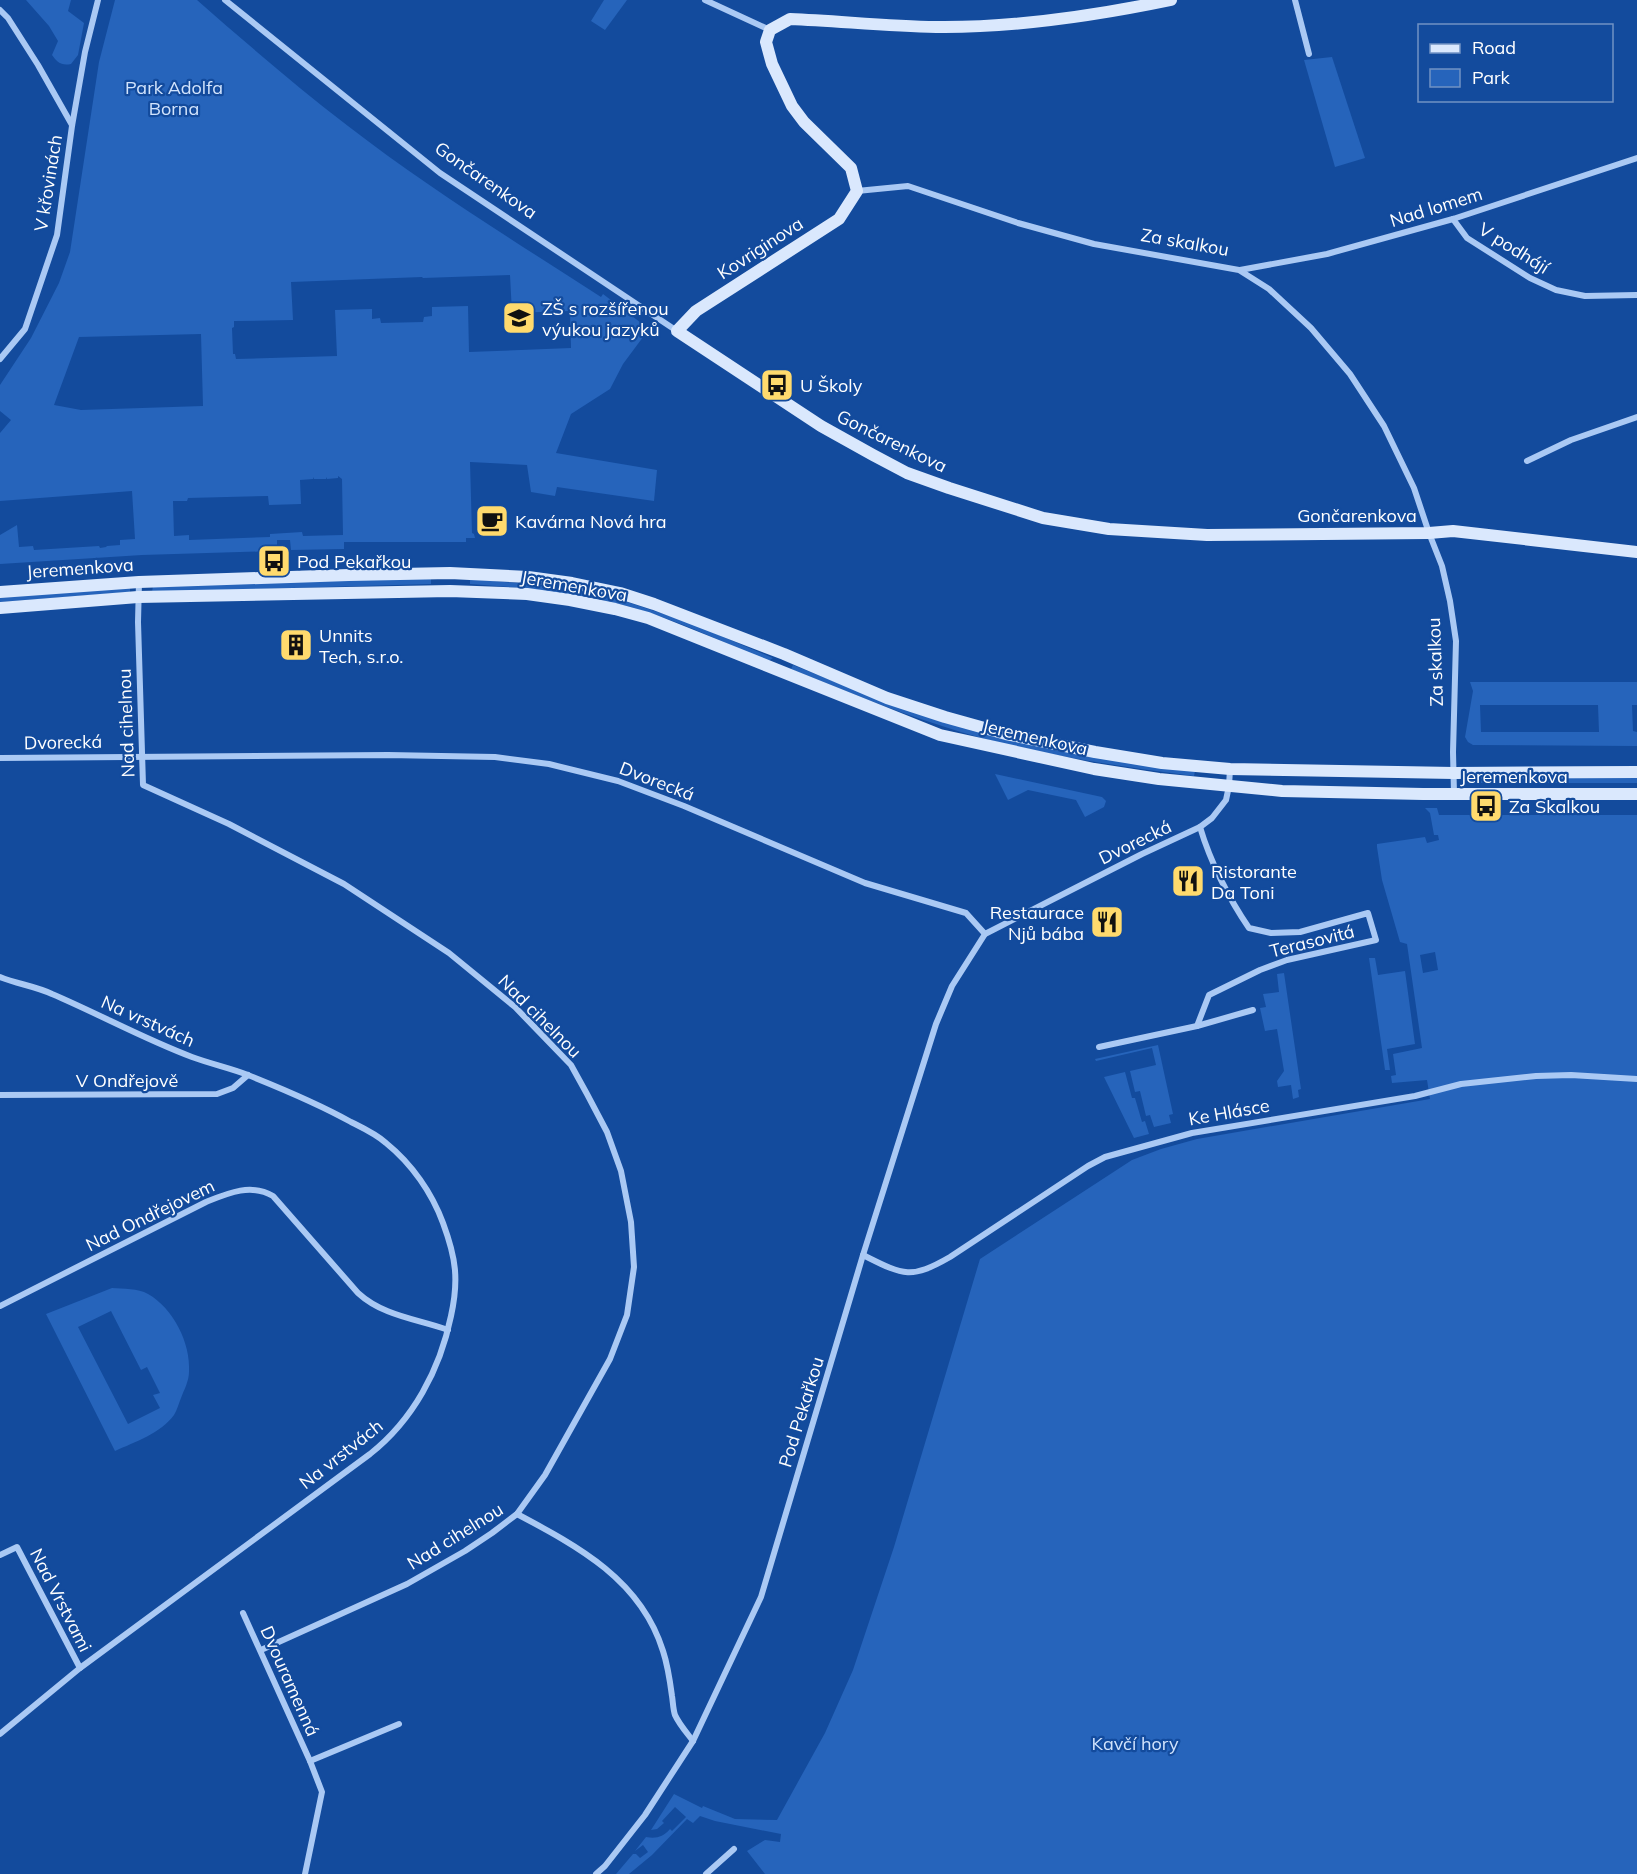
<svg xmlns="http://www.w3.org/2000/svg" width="1637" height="1874" font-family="Mulish,sans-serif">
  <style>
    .green { fill: #2664bb; fill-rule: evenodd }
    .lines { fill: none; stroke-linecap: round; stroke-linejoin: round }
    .street { stroke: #aac9f4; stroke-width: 6 }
    .secondary { stroke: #dae8fd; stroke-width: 12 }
    .labels { text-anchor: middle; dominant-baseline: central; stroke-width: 4.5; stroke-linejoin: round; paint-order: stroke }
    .park-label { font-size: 18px; fill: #d2e4fd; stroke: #134b9d }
    .street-label { font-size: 18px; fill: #fff; stroke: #134b9d }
    .poi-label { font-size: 18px; fill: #fff; stroke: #134b9d; text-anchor: start }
  </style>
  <rect width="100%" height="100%" fill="#134b9d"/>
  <!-- green -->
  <g class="green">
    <path d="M26 0H71L68 11 84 23 78 55 71 64C61 66 57 62 52 55L58 41 49 26Z"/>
    <path d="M115 0H197C246 43 296 86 348 126 428 188 516 242 601 297L603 294 649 329 623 364 610 389 571 414 556 453 657 470 654 501 557 487 555 496 531 492 527 465 470 462 472 533 474 534 475 538H466V542H344V549L291 550 290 540H277V551L142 555 0 564V535L17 525 19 547 33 546 34 550 99 546 100 548 106 547 107 546 120 545V540L135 539 132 491 0 501V433L11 420 0 411V385L31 338 59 283 70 252 99 62ZM510 275 512 313 570 311 571 348 469 352 468 306 432 307V316L424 317 423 322 381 323 380 318 372 319V309L335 310 337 356 236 359 235 354H233L232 328 234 327V321L293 320 291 282 422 277 423 278ZM201 334 203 406 81 410 54 405 79 337ZM338 476 342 479 343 535 303 536 302 532 270 534V537L189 540V535L174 536 173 501H187L188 498 268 496 269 505 301 504 300 480 313 479 314 477V479H326V477L327 479 338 478Z"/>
    <path d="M604 0H627L605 30 591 21Z"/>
    <path d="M1332 57 1365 158 1335 167 1304 60Z"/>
    <path d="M431 578V584L152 592 153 586Z"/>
    <path d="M470 579 572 588 618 599 688 622 773 658 768 661C729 645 690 626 650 613 591 594 531 588 470 584Z"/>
    <path d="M130 588V592L0 602V597Z"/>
    <path d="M793 665 885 702 1195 771 1194 776C1109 765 1023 753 942 726 891 710 841 689 791 669Z"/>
    <path d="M1470 682H1637V705H1632L1633 731 1637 732V746L1473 745 1468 742 1465 737 1473 691ZM1480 705H1598L1599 732H1481Z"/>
    <path d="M995 774 1102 797 1106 801 1104 807 1085 817 1076 800 1028 790 1008 800Z"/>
    <rect x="1475" y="778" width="162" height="5"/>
    <path d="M1425 808H1437L1439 815H1637V1874H765L747 1851 765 1840 780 1842 781 1834 715 1821 700 1816 693 1823 687 1819 652 1855 629 1874H616L633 1854H636L640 1858 648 1852 643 1845 635 1851 646 1837C656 1839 663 1837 670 1829L672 1831 686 1817 675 1807 662 1821 664 1823 657 1829 651 1830 674 1794 702 1808 703 1806 735 1819 777 1820 825 1733 853 1670 894 1547 980 1259 1132 1160 1161 1149 1197 1139 1430 1099 1427 1080 1392 1083 1391 1076 1396 1075 1393 1054 1422 1048 1407 944 1400 942 1382 880 1377 847V844L1425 837 1427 843 1439 840 1438 835H1434L1430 813ZM1435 952 1438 970 1423 973 1420 955Z"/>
    <path d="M1369 958H1375L1378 975 1405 971 1415 1044 1387 1049 1390 1070H1385Z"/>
    <path d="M1284 973 1301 1089 1298 1090 1299 1097 1293 1099 1291 1085 1278 1087 1277 1081 1284 1071 1277 1029 1265 1031 1260 1008 1266 1007 1263 994 1279 992 1277 974Z"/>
    <path d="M1158 1045 1173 1114 1169 1115 1171 1123 1154 1127 1150 1115 1146 1116 1140 1091 1135 1092 1130 1071 1156 1065 1152 1048 1096 1061 1095 1059Z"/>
    <path d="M1125 1072 1132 1098H1135L1142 1122 1145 1121 1149 1134 1134 1138 1104 1077Z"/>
    <path d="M112 1288C123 1289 138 1288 148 1294 173 1308 191 1343 189 1372 189 1381 184 1390 181 1398 179 1403 177 1410 174 1415 161 1433 135 1442 115 1451L46 1314ZM111 1311 141 1370 147 1367 160 1393 153 1395 160 1408 128 1424 78 1327Z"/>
  </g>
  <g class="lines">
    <!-- street -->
    <g class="street">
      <path d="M225 0 440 173 677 331"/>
      <path d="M705 0 770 30"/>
      <path d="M1295 0 1309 54"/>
      <path d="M0 10 8 18 38 65 72 125"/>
      <path d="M857 191 908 186 1018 223 1094 244 1239 270 1269 289 1311 328 1350 374 1384 426 1414 488 1429 533 1442 566 1450 601 1456 641 1453 752 1454 794"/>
      <path d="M1453 219 1467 238 1530 278 1556 290 1585 296 1637 295"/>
      <path d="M1240 270 1327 254 1453 219 1637 158"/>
      <path d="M0 359 25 329 57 235 72 126 85 52 98 0"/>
      <path d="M1527 461 1571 440 1637 417"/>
      <path d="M139 582 138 622 143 785 229 824 344 884 449 953 515 1007 571 1065 587 1094 607 1132 621 1171 631 1222 634 1267 627 1315 610 1359 545 1475 517 1514 492 1533 465 1551 407 1584 261 1650"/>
      <path d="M0 758 388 755 495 757 549 764 618 781 684 806 865 883 966 913 985 934"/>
      <path d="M0 977C17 984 35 986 52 994 99 1014 144 1039 192 1057 211 1064 230 1068 248 1075 283 1089 319 1104 351 1122 363 1128 376 1134 386 1143 412 1164 432 1193 443 1223 456 1258 459 1280 451 1316 440 1370 413 1420 370 1454L80 1668 0 1734"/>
      <path d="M1197 1026 1209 995 1260 970 1287 960 1376 940 1368 913 1300 932 1271 933 1249 928C1229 899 1210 861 1200 827"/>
      <path d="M1099 1047 1197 1026 1253 1010"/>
      <path d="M0 1095 217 1094 233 1088 248 1075"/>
      <path d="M863 1255C903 1275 910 1280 950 1257L1088 1166 1105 1157 1192 1133 1415 1096 1461 1084 1536 1076 1571 1075 1637 1079"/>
      <path d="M0 1306 206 1202C228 1193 251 1183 273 1196L358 1293C383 1316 417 1319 448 1330"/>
      <path d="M517 1514C579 1547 641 1580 663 1651 668 1666 670 1681 672 1696 673 1702 673 1709 675 1715 679 1724 687 1733 693 1741"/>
      <path d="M0 1555 17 1547 80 1668"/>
      <path d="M243 1613 310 1761 322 1792 305 1874"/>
      <path d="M310 1761 399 1724"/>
      <path d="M596 1874 605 1866 645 1815 693 1741 761 1597 863 1255 936 1024 952 986 985 934 1142 854 1200 827 1212 818 1226 800 1229 786 1230 769"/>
      <path d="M706 1874 734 1849"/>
    </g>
    <!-- secondary -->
    <g class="secondary">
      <path d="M1171 0C1094 16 1014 28 936 27 887 26 838 21 790 19L770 30 766 42 772 64 792 106 804 122 851 168 857 191 839 219 696 311 677 331 821 426 873 455 907 473 949 488 1043 518 1109 529 1207 535 1429 533 1453 531 1637 552"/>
      <path d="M0 592 139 582 349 575 450 573 528 577 572 583 620 593 654 604 784 654 887 698 945 717 1006 734 1095 752 1162 763 1230 769 1454 773 1637 772"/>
      <path d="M0 608 138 597 450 591 527 594 570 600 615 609 648 618 940 735 1094 769 1159 779 1282 791 1423 794H1637"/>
    </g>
  </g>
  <!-- icons -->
  <defs>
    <symbol id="school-square" viewBox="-11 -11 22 22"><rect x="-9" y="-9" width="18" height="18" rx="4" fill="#ffda6d" stroke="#134b9d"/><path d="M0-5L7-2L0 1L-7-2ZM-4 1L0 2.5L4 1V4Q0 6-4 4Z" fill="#111"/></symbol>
    <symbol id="bus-square" viewBox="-11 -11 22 22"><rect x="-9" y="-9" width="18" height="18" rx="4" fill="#ffda6d" stroke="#134b9d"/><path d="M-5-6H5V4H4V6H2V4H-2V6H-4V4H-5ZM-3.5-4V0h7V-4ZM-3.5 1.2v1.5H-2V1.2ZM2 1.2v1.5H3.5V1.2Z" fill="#111"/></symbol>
    <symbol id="cafe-square" viewBox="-11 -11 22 22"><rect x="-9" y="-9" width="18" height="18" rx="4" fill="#ffda6d" stroke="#134b9d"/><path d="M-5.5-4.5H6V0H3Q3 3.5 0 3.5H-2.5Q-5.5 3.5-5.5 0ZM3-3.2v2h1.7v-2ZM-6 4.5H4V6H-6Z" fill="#111"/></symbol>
    <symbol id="building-square" viewBox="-11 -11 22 22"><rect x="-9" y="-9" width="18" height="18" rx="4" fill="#ffda6d" stroke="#134b9d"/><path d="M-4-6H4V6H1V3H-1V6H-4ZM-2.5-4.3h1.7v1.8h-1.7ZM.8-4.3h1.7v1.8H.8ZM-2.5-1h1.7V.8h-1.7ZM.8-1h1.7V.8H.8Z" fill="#111"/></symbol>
    <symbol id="restaurant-square" viewBox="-11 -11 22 22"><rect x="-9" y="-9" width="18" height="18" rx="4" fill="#ffda6d" stroke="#134b9d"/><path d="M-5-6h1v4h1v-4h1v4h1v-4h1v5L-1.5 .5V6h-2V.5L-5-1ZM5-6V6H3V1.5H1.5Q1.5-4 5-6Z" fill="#111"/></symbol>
  </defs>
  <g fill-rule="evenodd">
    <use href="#school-square" x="500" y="299" width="38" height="38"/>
    <use href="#bus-square" x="758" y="366" width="38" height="38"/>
    <use href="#cafe-square" x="473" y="502" width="38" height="38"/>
    <use href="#bus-square" x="255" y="542" width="38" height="38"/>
    <use href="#building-square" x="277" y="626" width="38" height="38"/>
    <use href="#bus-square" x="1467" y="787" width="38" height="38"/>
    <use href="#restaurant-square" x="1169" y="862" width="38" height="38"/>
    <use href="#restaurant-square" x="1088" y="903" width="38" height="38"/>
  </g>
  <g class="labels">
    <!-- park labels -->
    <g class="park-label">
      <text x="174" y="87">Park Adolfa<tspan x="174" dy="21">Borna</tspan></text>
      <text x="1135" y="1743">Kavčí hory</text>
    </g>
    <!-- street labels -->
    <g class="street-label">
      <text transform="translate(486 180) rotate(35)">Gončarenkova</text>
      <text transform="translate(48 183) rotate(-81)">V křovinách</text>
      <text transform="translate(1436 207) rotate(-17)">Nad lomem</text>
      <text transform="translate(1185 242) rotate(10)">Za skalkou</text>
      <text transform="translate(760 248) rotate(-33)">Kovriginova</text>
      <text transform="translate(1514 248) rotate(32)">V podhájí</text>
      <text transform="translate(892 441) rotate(26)">Gončarenkova</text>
      <text x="1357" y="515">Gončarenkova</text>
      <text transform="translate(80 568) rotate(-4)">Jeremenkova</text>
      <text transform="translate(574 586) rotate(10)">Jeremenkova</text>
      <text transform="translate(1435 662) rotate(-92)">Za skalkou</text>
      <text transform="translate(126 723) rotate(-92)">Nad cihelnou</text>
      <text transform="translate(1035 737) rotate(13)">Jeremenkova</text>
      <text transform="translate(63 742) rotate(-1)">Dvorecká</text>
      <text x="1514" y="776">Jeremenkova</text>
      <text transform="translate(657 781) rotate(21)">Dvorecká</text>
      <text transform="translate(1135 842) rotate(-26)">Dvorecká</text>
      <text transform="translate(1312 941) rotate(-14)">Terasovitá</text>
      <text transform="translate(540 1016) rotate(45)">Nad cihelnou</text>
      <text transform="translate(148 1021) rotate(24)">Na vrstvách</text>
      <text x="127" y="1080">V Ondřejově</text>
      <text transform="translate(1229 1112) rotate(-10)">Ke Hlásce</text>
      <text transform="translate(150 1215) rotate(-26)">Nad Ondřejovem</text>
      <text transform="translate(801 1412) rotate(-73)">Pod Pekařkou</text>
      <text transform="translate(341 1454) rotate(-38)">Na vrstvách</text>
      <text transform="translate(455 1536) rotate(-32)">Nad cihelnou</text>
      <text transform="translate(61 1600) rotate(63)">Nad Vrstvami</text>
      <text transform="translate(290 1681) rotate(66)">Dvouramenná</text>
    </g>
    <!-- poi labels -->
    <g class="poi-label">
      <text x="542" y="308">ZŠ s rozšířenou<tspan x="542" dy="21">výukou jazyků</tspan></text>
      <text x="800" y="385">U Školy</text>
      <text x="515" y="521">Kavárna Nová hra</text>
      <text x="297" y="561">Pod Pekařkou</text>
      <text x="319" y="635">Unnits<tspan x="319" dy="21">Tech, s.r.o.</tspan></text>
      <text x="1509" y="806">Za Skalkou</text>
      <text x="1211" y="871">Ristorante<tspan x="1211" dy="21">Da Toni</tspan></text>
      <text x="1084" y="912" text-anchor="end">Restaurace<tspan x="1084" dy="21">Njů bába</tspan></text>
    </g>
  </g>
  <!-- legend -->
  <rect x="1418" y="24" width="195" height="78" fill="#134b9d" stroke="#7193c4" stroke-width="1.5"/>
  <rect x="1430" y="44" width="30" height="9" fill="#dae8fd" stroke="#7193c4" stroke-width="1.5"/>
  <text x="1472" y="54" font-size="18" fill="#ffffff">Road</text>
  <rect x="1430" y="69" width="30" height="18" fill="#2664bb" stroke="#7193c4" stroke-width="1.5"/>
  <text x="1472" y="84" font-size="18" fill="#ffffff">Park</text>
</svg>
